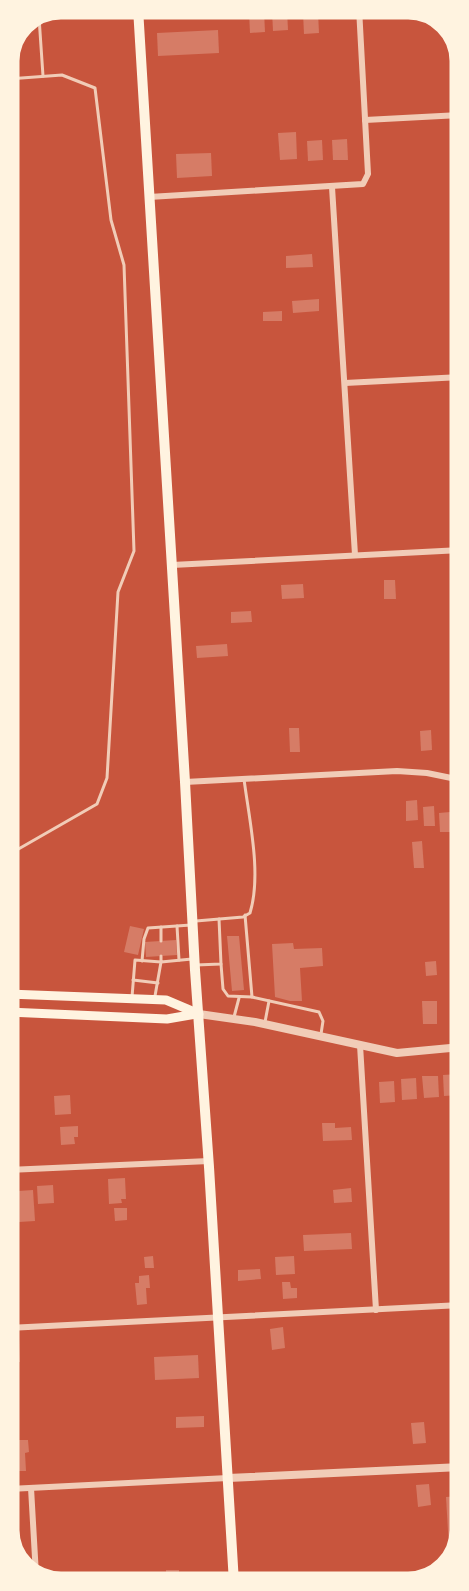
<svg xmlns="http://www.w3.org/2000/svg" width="469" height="1591" font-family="Signika,sans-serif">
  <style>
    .building { fill: #d67c66 }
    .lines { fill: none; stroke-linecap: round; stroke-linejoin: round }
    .service { stroke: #f1ccb7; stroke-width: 3 }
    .minor { stroke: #f1ccb7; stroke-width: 6 }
    .tertiary { stroke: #f1ccb7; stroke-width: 8 }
    .secondary { stroke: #fff3e0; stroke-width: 9 }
    .primary { stroke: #fff3e0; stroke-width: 10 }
    .rim { fill: none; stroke: #fff3e0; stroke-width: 3 }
  </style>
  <rect width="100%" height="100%" fill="#c8553d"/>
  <!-- building -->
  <g class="building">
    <path d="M287 10 288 30 273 31 272 11Z"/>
    <path d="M264 11 265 32 250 33 249 12Z"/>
    <path d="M318 12 319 33 304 34 303 13Z"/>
    <path d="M218 30 219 53 158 56 157 33Z"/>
    <path d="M296 132 297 159 280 160 278 133Z"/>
    <path d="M347 139 348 160H333L332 140Z"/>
    <path d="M322 140 323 160 308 161 307 141Z"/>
    <path d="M211 153 212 176 177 178 176 154Z"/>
    <path d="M312 254 313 267 286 268V256Z"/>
    <path d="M319 299V311L293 313 292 301Z"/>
    <path d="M282 311V321H263V312Z"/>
    <path d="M384 580H395L396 599H384Z"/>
    <path d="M303 584 304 598 282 599 281 585Z"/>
    <path d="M251 611 252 622 231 623V612Z"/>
    <path d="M227 644 228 656 197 658 196 646Z"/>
    <path d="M289 728H299L300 752H290Z"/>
    <path d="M431 730 432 750 421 751 420 731Z"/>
    <path d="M417 800 418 820 406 821V801Z"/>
    <path d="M434 806 435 826H424L423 807Z"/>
    <path d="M450 812 451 832H440L439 813Z"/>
    <path d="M422 841 424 868H414L412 842Z"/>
    <path d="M130 926 144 929 138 955 124 952Z"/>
    <path d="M227 936H239L244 990 232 991Z"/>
    <path d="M176 940 177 955 146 957 145 942Z"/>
    <path d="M293 943 294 949 322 948 323 966 300 968 302 1001H290L275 997 272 944Z"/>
    <path d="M436 961 437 975 426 976 425 962Z"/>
    <path d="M422 1001H437V1024H423Z"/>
    <path d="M458 1074 459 1095 444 1096 443 1075Z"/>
    <path d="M422 1076H438L439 1097 424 1098Z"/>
    <path d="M416 1078 417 1099 402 1100 401 1079Z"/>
    <path d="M394 1081 395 1102 380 1103 379 1082Z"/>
    <path d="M70 1095 71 1114 55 1115 54 1096Z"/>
    <path d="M322 1123H335V1128L351 1127 352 1140 323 1141Z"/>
    <path d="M78 1126V1137H74L75 1144 61 1145 60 1127Z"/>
    <path d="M125 1178 126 1199H121L122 1203 109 1204 108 1179Z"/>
    <path d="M53 1185 54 1203 38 1204 37 1186Z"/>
    <path d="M351 1188 352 1202 334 1203 333 1190Z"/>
    <path d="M33 1190 35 1221 19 1222 18 1191Z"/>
    <path d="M114 1208H127V1220L115 1221Z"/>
    <path d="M351 1233 352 1249 304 1251 303 1235Z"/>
    <path d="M153 1256 154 1268H145L144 1257Z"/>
    <path d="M294 1256 295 1274 276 1275 275 1257Z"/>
    <path d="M260 1269 261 1279 238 1281V1270Z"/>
    <path d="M149 1275 150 1288H146L147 1304 137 1305 135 1283H139V1276Z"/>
    <path d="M282 1282H290L291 1288H297V1298L283 1299Z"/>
    <path d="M283 1327 285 1348 272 1350 270 1329Z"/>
    <path d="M19 1338 20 1362H8L10 1339Z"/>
    <path d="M198 1355 199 1378 155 1380 154 1357Z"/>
    <path d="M461 1401V1423L456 1424 455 1402Z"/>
    <path d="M204 1416V1427L176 1428V1417Z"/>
    <path d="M424 1422 426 1443 413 1444 411 1423Z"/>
    <path d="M19 1440H28L29 1452 25 1453 26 1471H15L14 1449H19Z"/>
    <path d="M429 1484 431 1505 418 1507 416 1485Z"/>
    <path d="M459 1496 461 1530 456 1547 449 1548 446 1497Z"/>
    <rect x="166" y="1570" width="13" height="13"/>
  </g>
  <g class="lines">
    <!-- service -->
    <g class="service">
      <path d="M39 17 43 76"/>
      <path d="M8 79 62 75 95 88 111 220 124 265 134 551 118 592 107 778 97 804 8 855"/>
      <path d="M196 921 243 917 250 913C262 874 249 819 244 779"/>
      <path d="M177 926 179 960"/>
      <path d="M161 927V941"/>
      <path d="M161 956V962L192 959"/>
      <path d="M142 961 144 939 148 928 191 925"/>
      <path d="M221 964 223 989 228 996 252 997 245 915"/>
      <path d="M196 965 221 964 219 919"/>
      <path d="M133 980 158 983"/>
      <path d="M132 997 135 960 161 962 155 996"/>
      <path d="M252 997 319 1012 323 1021 321 1034"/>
      <path d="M234 1017 239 998"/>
      <path d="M265 1022 269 1001"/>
    </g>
    <!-- minor -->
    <g class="minor">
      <path d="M365 120 460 115"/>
      <path d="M332 187 355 555"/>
      <path d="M149 197 363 184 368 174 359 8"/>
      <path d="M345 383 461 377"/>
      <path d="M172 565 461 550"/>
      <path d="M185 782 397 771 427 773 461 780"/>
      <path d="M360 1045 376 1310"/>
      <path d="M8 1170 209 1161"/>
      <path d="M8 1328 461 1305"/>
      <path d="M31 1488 36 1575"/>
      <path d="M9 1489 228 1478"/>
    </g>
    <!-- tertiary -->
    <g class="tertiary">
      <path d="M199 1014 255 1022 397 1053 461 1047"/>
      <path d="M228 1478 461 1467"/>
    </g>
    <!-- secondary -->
    <g class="secondary">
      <path d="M8 994 166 1000 199 1014"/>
      <path d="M8 1012 167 1019 196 1014"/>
    </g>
    <!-- primary -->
    <path class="primary" d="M138 8 185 782 195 970 209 1167 234 1583"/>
  </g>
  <!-- crop -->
  <path d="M0 0H469V1591H0ZM61 18H408A43 43 0 0 1 451 61V1530A43 43 0 0 1 408 1573H61A43 43 0 0 1 18 1530V61A43 43 0 0 1 61 18Z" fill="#fff3e0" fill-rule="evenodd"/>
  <path class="rim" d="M61 18H408A43 43 0 0 1 451 61V1530A43 43 0 0 1 408 1573H61A43 43 0 0 1 18 1530V61A43 43 0 0 1 61 18Z"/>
</svg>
